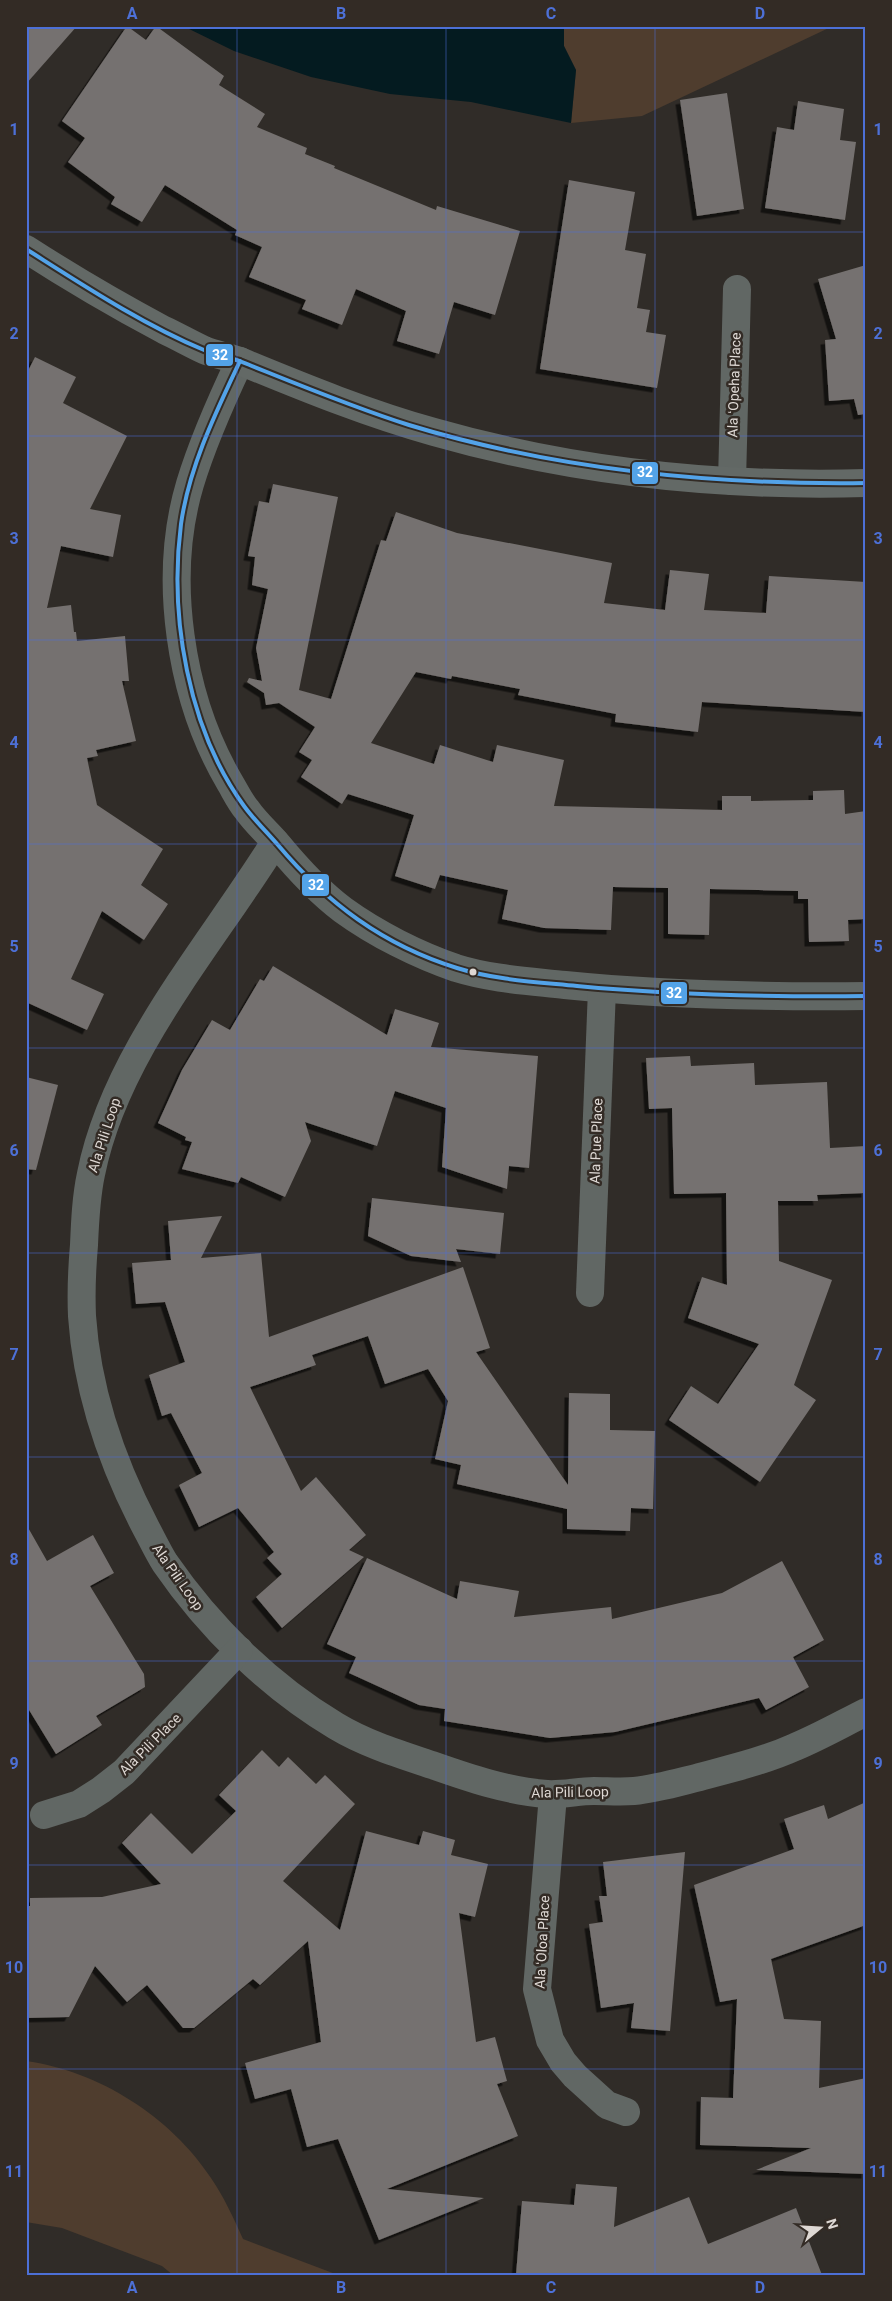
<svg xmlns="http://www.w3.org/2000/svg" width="892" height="2301" font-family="Roboto,sans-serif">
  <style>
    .green { fill: #4f3d2e }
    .water { fill: #041b20 }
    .building { fill: #75716f; filter: url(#shadow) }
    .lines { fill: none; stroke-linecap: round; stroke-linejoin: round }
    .street { stroke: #616764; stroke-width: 28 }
    .secondary { stroke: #636966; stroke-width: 28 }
    .bus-1-casing { stroke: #332b25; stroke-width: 8 }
    .bus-1 { stroke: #53a3e8; stroke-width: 4 }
    .grid { fill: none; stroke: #4d70d7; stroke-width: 1; stroke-opacity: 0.55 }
    .bus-dot { fill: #ded8d4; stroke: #332b25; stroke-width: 2 }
    .labels { text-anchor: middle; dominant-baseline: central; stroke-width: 5; stroke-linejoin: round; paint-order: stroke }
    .street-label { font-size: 14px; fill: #ded8d4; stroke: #332b25 }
    .line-badge { stroke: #332b25; stroke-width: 2 }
    .badge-label { font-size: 14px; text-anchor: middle; font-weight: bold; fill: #fff }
    .neatline { fill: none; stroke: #4d70d7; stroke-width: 2 }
    .grid-label { font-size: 16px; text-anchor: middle; font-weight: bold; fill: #4d70d7 }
  </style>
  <defs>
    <filter id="shadow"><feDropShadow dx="-4.5" dy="4.5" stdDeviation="0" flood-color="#0009"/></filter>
  </defs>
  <rect width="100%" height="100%" fill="#302c28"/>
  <!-- green -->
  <g class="green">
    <path d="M564 26H833L642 116 571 123 576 70 564 46Z"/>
    <path d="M26 2061C99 2071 171 2117 211 2178 224 2197 233 2217 243 2239L338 2275H173L162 2266 62 2228 26 2222Z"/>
  </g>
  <!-- water -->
  <path class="water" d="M183 26H564V46L576 70 571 123 471 102 390 94 311 77 234 51Z"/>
  <!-- building -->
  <g class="building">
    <path d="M26 26H77L26 84Z"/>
    <path d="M127 26 146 40 156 26 224 76 219 85 265 114 257 127 307 148 305 154 335 166 334 168 436 210 437 206 520 231 495 315 454 302 439 354 397 341 406 311 356 289 342 325 302 309 306 300 249 277 262 247 235 235 237 230 165 185 142 222 111 204 115 197 68 162 85 138 62 121Z"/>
    <path d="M727 93 744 209 697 216 680 100Z"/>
    <path d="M798 101 844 109 840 140 856 142 845 220 765 208 777 127 794 130Z"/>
    <path d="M569 180 635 192 625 250 646 254 637 308 650 310 646 332 666 335 657 388 540 369Z"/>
    <path d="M866 265V414L858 415 854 399 829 401 825 340 836 339 818 279Z"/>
    <path d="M35 357 76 377 63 403 127 436 90 509 121 515 113 557 61 546 47 608 71 605 74 632H76L77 641 125 636 129 681H122L136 741 96 750 98 756 87 758 97 805 163 849 141 885 168 904 144 940 102 911 71 979 104 994 87 1030 26 1002V375Z"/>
    <path d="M273 484 338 497 299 690 331 699 381 540 386 541 396 512 457 533 612 563 604 603 665 610 670 570 709 574 704 610 766 613 769 576 866 582V712L702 702 698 732 615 722 616 714 518 695 520 689 452 676 451 679 416 672 371 743 434 764 440 745 493 762 497 745 564 760 554 806 722 810V796H751V801L813 800V791L844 790 845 814 866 811V919L848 920 849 941 809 942 808 899H798V891L710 889 709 935 668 934V888L613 887 611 930 544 928 502 919 508 890 440 875 435 889 395 876 414 815 348 794 342 804 301 777 312 760 299 752 315 727 279 703 266 705 264 693 247 682 249 678 262 681 256 648 268 589 252 585 255 557 248 556 259 501 269 503Z"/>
    <path d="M273 966 387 1035 395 1009 439 1023 431 1047 538 1056 529 1168 509 1166 507 1189 442 1167 446 1108 395 1091 377 1146 305 1122 311 1141 285 1197 241 1177 238 1183 182 1169 192 1142 185 1140 186 1137 158 1123 182 1070 212 1020 230 1030 260 979 264 981Z"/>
    <path d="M690 1056 691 1066 754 1063 755 1085 827 1082 830 1148 866 1146V1193L817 1195 818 1201H778L779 1261 832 1280 794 1385 816 1400 760 1482 669 1420 691 1386 718 1404 759 1344 688 1318 702 1277 727 1285 726 1193 674 1194 672 1108 649 1109 646 1058Z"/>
    <path d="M26 1077 58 1085 36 1170 26 1169Z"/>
    <path d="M372 1198 504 1213 500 1254 456 1249 461 1262 411 1256 368 1236Z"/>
    <path d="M222 1216 201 1258 261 1253 269 1337 463 1267 490 1348 476 1352 568 1485 569 1393 610 1394V1430L655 1431 653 1509 631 1508 630 1531 567 1529V1509L457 1484 461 1465 435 1459 448 1401 428 1369 385 1384 368 1336 312 1355 316 1365 250 1387 301 1491 316 1477 366 1535 349 1550 364 1557 282 1628 256 1597 282 1574 267 1558 274 1552 238 1508 199 1527 179 1485 202 1473 171 1413 162 1416 149 1375 185 1362 165 1302 136 1304 132 1263 171 1260 168 1221Z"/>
    <path d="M26 1524 47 1561 93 1535 114 1573 90 1586 144 1674 145 1687 96 1716 102 1725 56 1754 26 1705Z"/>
    <path d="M367 1558 457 1599 460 1581 519 1591 514 1617 611 1607 612 1619 722 1593 782 1561 824 1640 793 1657 809 1687 766 1710 759 1698 615 1732 550 1738 444 1721 445 1709 419 1705 349 1673 356 1657 327 1644Z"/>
    <path d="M262 1750 279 1767 288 1757 316 1784 325 1775 355 1804 283 1881 340 1930 366 1831 419 1845 423 1831 455 1840 451 1855 488 1864 475 1917 459 1913 476 2042 495 2037 507 2081 497 2084 518 2136 387 2189 484 2198 379 2240 338 2139 307 2147 291 2089 255 2099 245 2063 321 2042 308 1941 260 1985 253 1979 194 2028H183L147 1985 127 2002 95 1966 69 2017 26 2018V1906H30V1898L102 1897 161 1884 122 1843 151 1813 192 1854 236 1811 219 1795Z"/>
    <path d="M866 1802V1925L771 1959 784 2019 821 2021 819 2088 866 2078V2174L756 2170 811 2148 700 2145 701 2097 733 2098 737 1999 720 2002 694 1885 794 1849 784 1819 824 1805 828 1819Z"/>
    <path d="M685 1852 670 2031 631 2028 634 2003 601 2008 589 1924 603 1922 599 1896H607L603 1862Z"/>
    <path d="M576 2184 617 2187 614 2227 689 2197 708 2244 796 2208 822 2275H516L522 2201 574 2205Z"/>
  </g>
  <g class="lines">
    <!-- street -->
    <g class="street">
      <path d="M240 361C221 401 203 441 190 484 162 578 180 697 229 781 235 791 240 802 247 810 256 823 268 833 278 845 297 868 319 892 343 910 376 934 418 955 456 968 491 979 529 981 565 985 664 995 766 997 866 996"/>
      <path d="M732 481 737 289"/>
      <path d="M275 842C211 945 115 1053 91 1174 86 1197 85 1221 84 1245 82 1268 81 1293 82 1316 87 1390 112 1463 146 1528 152 1539 158 1552 165 1563 209 1627 269 1686 336 1726 366 1744 399 1754 432 1765 469 1778 507 1791 547 1794 563 1795 578 1791 594 1791 607 1791 621 1792 634 1791 655 1789 676 1783 696 1778 729 1769 764 1761 795 1747 819 1737 842 1724 866 1712"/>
      <path d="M590 1293 602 989"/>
      <path d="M553 1795 537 1989 550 2040 563 2062 575 2076 607 2105 626 2112"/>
      <path d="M44 1815 79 1804 101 1790 124 1772 239 1650"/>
    </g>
    <!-- secondary -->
    <path class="secondary" d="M26 249C71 278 117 305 164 330 177 336 191 344 204 350 216 355 230 357 242 362 305 388 369 414 434 432 574 472 721 487 866 483"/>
    <defs>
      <g id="bus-1">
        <path d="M26 249C83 285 142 324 204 350 216 355 230 357 242 362 297 384 352 407 409 425 557 470 711 485 866 483"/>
        <path d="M240 361C216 412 189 467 181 524 169 616 188 729 244 806 254 820 267 832 278 845 327 903 383 945 457 968 495 980 537 982 577 986 673 995 769 997 866 996"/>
      </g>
    </defs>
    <!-- bus-1 casing -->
    <use href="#bus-1" class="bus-1-casing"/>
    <!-- bus-1 -->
    <use href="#bus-1" class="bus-1"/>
  </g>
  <!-- grid -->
  <path class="grid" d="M237 26V2275M446 26V2275M655 26V2275M26 232H866M26 436H866M26 640H866M26 844H866M26 1048H866M26 1253H866M26 1457H866M26 1661H866M26 1865H866M26 2069H866"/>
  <!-- markers -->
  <circle class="bus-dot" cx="473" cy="972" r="4.5"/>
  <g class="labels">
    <!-- street labels -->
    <g class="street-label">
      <text transform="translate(734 385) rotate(-88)">Ala ʻOpeha Place</text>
      <text transform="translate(104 1135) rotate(-72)">Ala Pili Loop</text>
      <text transform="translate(596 1141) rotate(-88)">Ala Pue Place</text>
      <text transform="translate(178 1577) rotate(55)">Ala Pili Loop</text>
      <text transform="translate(150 1744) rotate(-45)">Ala Pili Place</text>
      <text transform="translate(570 1792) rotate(-1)">Ala Pili Loop</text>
      <text transform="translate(542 1942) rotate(-87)">Ala ʻOloa Place</text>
    </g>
  </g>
  <g class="line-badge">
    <rect x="205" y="343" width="29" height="24" rx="5" fill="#53a3e8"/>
    <rect x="631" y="461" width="28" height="24" rx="5" fill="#53a3e8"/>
    <rect x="301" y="873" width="29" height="24" rx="5" fill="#53a3e8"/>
    <rect x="660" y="981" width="28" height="24" rx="5" fill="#53a3e8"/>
  </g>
  <g class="badge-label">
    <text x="220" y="360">32</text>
    <text x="645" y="477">32</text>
    <text x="316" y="890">32</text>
    <text x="674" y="998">32</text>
  </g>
  <!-- border -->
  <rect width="892" height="2301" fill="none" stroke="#332b25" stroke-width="55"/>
  <!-- north arrow -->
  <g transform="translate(820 2228) rotate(72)" stroke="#332b25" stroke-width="4" paint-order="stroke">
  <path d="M0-4L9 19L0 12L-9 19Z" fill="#ded8d4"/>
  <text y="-8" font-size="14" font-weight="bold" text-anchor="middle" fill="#ded8d4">N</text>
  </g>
  <rect x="28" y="28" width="836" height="2246" class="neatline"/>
  <g class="grid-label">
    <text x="132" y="19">A</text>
    <text x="341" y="19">B</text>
    <text x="551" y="19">C</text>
    <text x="760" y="19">D</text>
    <text x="14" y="135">1</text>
    <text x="878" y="135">1</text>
    <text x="14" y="339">2</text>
    <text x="878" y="339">2</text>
    <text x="14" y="544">3</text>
    <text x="878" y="544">3</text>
    <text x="14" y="748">4</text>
    <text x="878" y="748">4</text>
    <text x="14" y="952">5</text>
    <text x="878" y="952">5</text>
    <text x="14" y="1156">6</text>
    <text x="878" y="1156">6</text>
    <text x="14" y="1360">7</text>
    <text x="878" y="1360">7</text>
    <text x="14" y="1565">8</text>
    <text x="878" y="1565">8</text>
    <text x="14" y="1769">9</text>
    <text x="878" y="1769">9</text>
    <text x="14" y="1973">10</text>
    <text x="878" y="1973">10</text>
    <text x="14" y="2177">11</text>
    <text x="878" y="2177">11</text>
    <text x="132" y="2293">A</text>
    <text x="341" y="2293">B</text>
    <text x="551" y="2293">C</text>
    <text x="760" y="2293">D</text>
  </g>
</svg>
